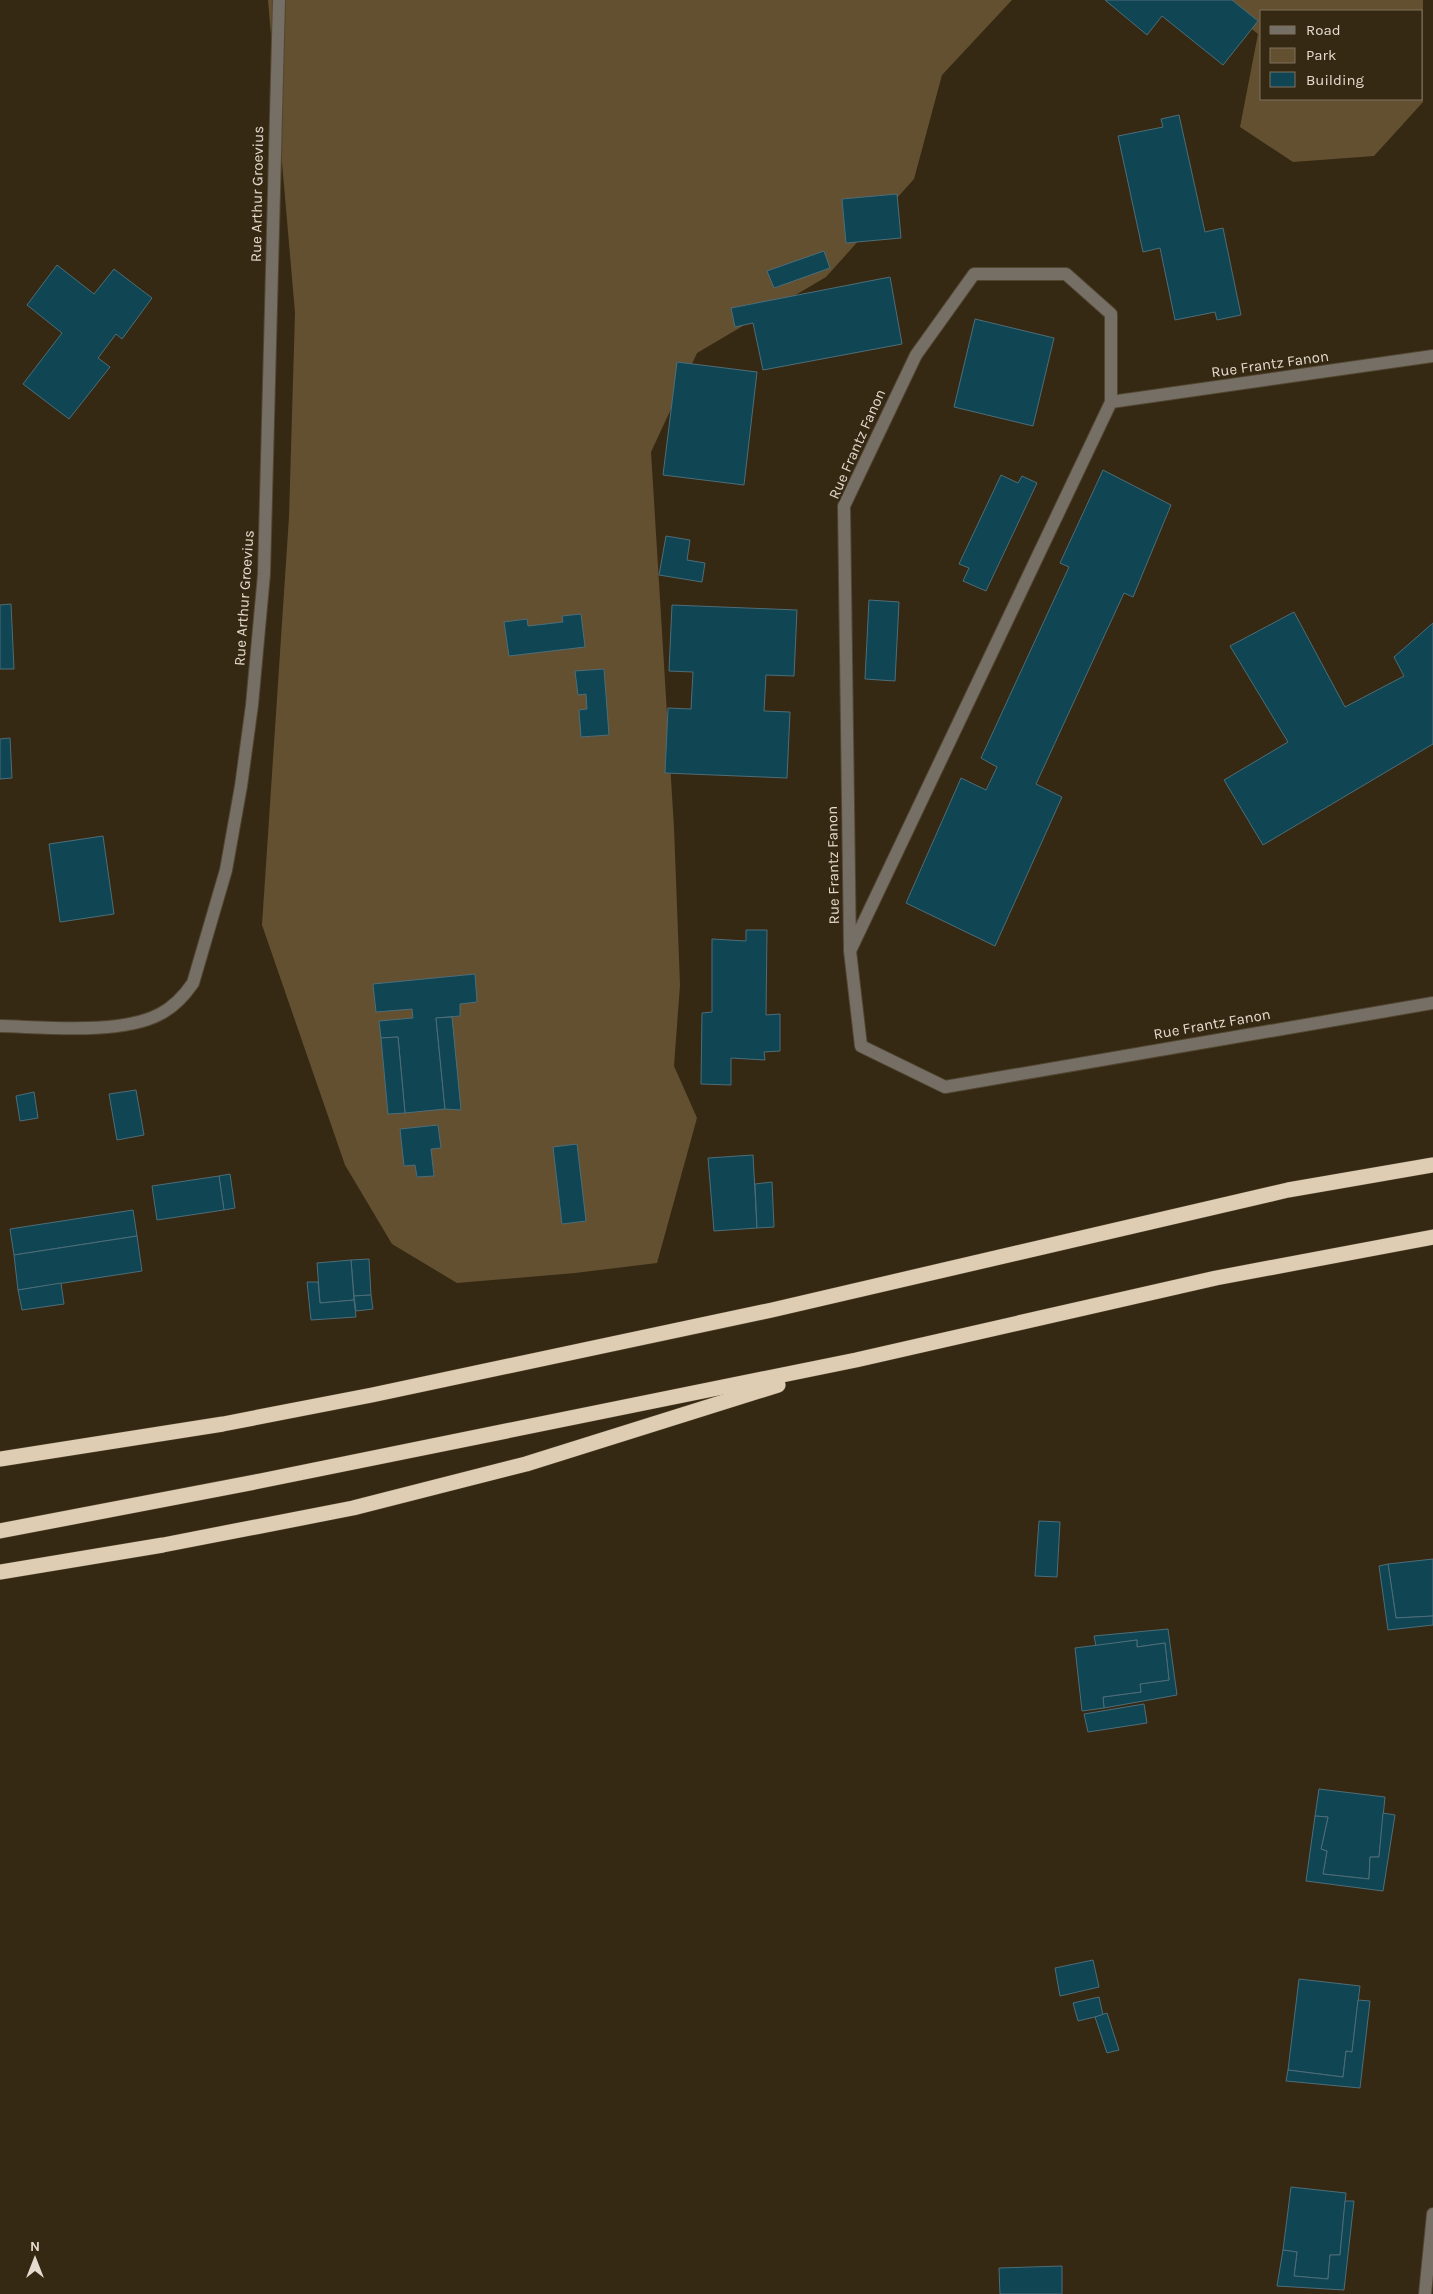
<svg xmlns="http://www.w3.org/2000/svg" width="1433" height="2294" font-family="Karla,sans-serif">
  <style>
    .green { fill: #635031; fill-rule: evenodd }
    .building { fill: #104553; stroke: #4d6d78 }
    .lines { fill: none; stroke-linecap: round; stroke-linejoin: round }
    .minor-casing { stroke: #524631; stroke-width: 14 }
    .highway-casing { stroke: #524631; stroke-width: 16 }
    .minor { stroke: #766f65; stroke-width: 12 }
    .highway { stroke: #dfcdb3; stroke-width: 15 }
    .labels { text-anchor: middle; dominant-baseline: central; stroke-width: 4.5; stroke-linejoin: round; paint-order: stroke }
    .street-label { font-size: 15px; fill: #e5dccf; stroke: #362913 }
  </style>
  <rect width="100%" height="100%" fill="#362913"/>
  <!-- green -->
  <g class="green">
    <path d="M268 0H1012L942 75 914 179 826 277 697 353 651 452 674 828 680 985 674 1066 697 1118 657 1263 575 1273 457 1283 392 1244 345 1165 262 925 289 517 295 313Z"/>
    <path d="M1216 0H1423V102L1374 156 1293 162 1240 127 1258 34ZM1262 11H1422V99H1262Z"/>
  </g>
  <!-- building -->
  <g class="building">
    <path d="M1105 0H1232L1258 21 1223 65 1162 16 1147 35Z"/>
    <path d="M1179 115 1205 232 1223 228 1241 315 1217 320 1215 312 1175 320 1160 248 1143 252 1118 136 1163 127 1161 119Z"/>
    <path d="M897 194 901 238 846 243 842 199Z"/>
    <path d="M824 251 830 268 774 288 767 271Z"/>
    <path d="M57 265 94 294 114 269 152 298 122 339 116 334 98 358 110 367 69 419 23 384 62 333 27 305Z"/>
    <path d="M890 277 902 344 763 370 753 323 735 327 731 308Z"/>
    <path d="M975 319 1054 338 1033 426 954 407Z"/>
    <path d="M677 362 757 372 744 485 663 475Z"/>
    <path d="M1103 470 1171 505 1133 597 1124 593 1036 784 1062 797 995 946 906 903 961 778 986 790 997 767 981 758 1069 567 1060 563Z"/>
    <path d="M1001 475 1018 483 1022 476 1037 483 986 591 963 581 969 568 959 564Z"/>
    <path d="M666 536 690 540 687 560 705 563 702 582 659 575Z"/>
    <path d="M869 600 899 602 895 681 865 679Z"/>
    <path d="M11 604 14 669H0V605Z"/>
    <path d="M672 605 797 610 794 676 766 675 764 711 790 712 787 778 665 773 668 708 691 709 693 672 669 671Z"/>
    <path d="M1294 612 1345 707 1404 676 1394 657 1433 623V744L1263 845 1224 780 1288 742 1230 646Z"/>
    <path d="M581 614 585 647 509 656 504 622 527 619 528 626 563 622 562 616Z"/>
    <path d="M604 669 609 735 581 737 579 710 587 709 586 694 578 695 575 671Z"/>
    <path d="M10 738 12 778 0 779V739Z"/>
    <path d="M103 836 114 914 60 922 49 844Z"/>
    <path d="M746 930H767L766 1015 780 1014V1051L764 1052 765 1060 731 1058V1085L701 1084 702 1013 712 1012V939L746 941Z"/>
    <path d="M475 974 477 1002 460 1004V1016L436 1018 445 1109 405 1113 398 1037 381 1038 379 1021 413 1018 412 1009 376 1012 373 984Z"/>
    <path d="M452 1017 461 1110 445 1109 436 1018Z"/>
    <path d="M398 1037 405 1113 388 1114 381 1038Z"/>
    <path d="M136 1090 144 1135 117 1140 109 1094Z"/>
    <path d="M34 1092 38 1118 20 1121 16 1096Z"/>
    <path d="M438 1125 441 1148 431 1149 434 1176 417 1177 415 1165 404 1166 400 1129Z"/>
    <path d="M577 1144 586 1221 562 1224 553 1147Z"/>
    <path d="M753 1155 757 1228 714 1231 708 1158Z"/>
    <path d="M230 1174 235 1208 224 1210 219 1176Z"/>
    <path d="M219 1176 224 1210 157 1220 152 1186Z"/>
    <path d="M772 1182 774 1227 757 1228 755 1184Z"/>
    <path d="M133 1210 137 1236 14 1255 10 1229Z"/>
    <path d="M137 1236 142 1271 18 1290 14 1255Z"/>
    <path d="M369 1259 371 1295 354 1296 351 1260Z"/>
    <path d="M351 1260 354 1300 320 1303 317 1263Z"/>
    <path d="M307 1282H318L320 1303 354 1300 356 1317 311 1320Z"/>
    <path d="M61 1283 64 1304 22 1310 18 1290Z"/>
    <path d="M371 1295 373 1309 356 1311 354 1296Z"/>
    <path d="M1039 1521 1060 1522 1057 1577 1035 1576Z"/>
    <path d="M1433 1559V1616L1396 1618 1388 1564Z"/>
    <path d="M1388 1564 1396 1618 1433 1616V1625L1388 1630 1379 1566Z"/>
    <path d="M1168 1629 1177 1695 1104 1708 1103 1697 1141 1692 1140 1684 1169 1680 1165 1643 1137 1647V1640L1096 1646 1094 1636Z"/>
    <path d="M1137 1640V1647L1165 1643 1169 1680 1140 1684 1141 1692 1103 1697 1104 1708 1082 1711 1075 1648Z"/>
    <path d="M1144 1704 1147 1723 1088 1732 1084 1714Z"/>
    <path d="M1319 1789 1385 1797 1379 1857H1370L1369 1879 1323 1874 1327 1851 1321 1849 1328 1817 1315 1816Z"/>
    <path d="M1383 1813 1395 1815 1383 1891 1306 1881 1315 1816 1328 1817 1321 1849 1327 1851 1323 1874 1369 1879 1370 1857H1379Z"/>
    <path d="M1093 1960 1099 1987 1060 1996 1055 1968Z"/>
    <path d="M1299 1979 1360 1986 1352 2052 1346 2051 1343 2077 1288 2070Z"/>
    <path d="M1099 1997 1103 2015 1078 2021 1073 2003Z"/>
    <path d="M1358 2000 1370 2001 1360 2088 1286 2081 1288 2070 1343 2077 1346 2051 1352 2052Z"/>
    <path d="M1107 2013 1119 2050 1107 2053 1095 2017Z"/>
    <path d="M1291 2187 1346 2193 1340 2255H1330L1328 2279 1294 2276 1297 2252 1283 2250Z"/>
    <path d="M1345 2201H1354L1344 2290 1277 2286 1283 2250 1297 2252 1294 2276 1328 2279 1330 2255H1340Z"/>
    <path d="M1062 2266V2294H1000L999 2268Z"/>
  </g>
  <g class="lines">
    <defs>
      <g id="minor">
        <path d="M1111 402 1433 356"/>
        <path d="M850 951 1111 402V314L1066 274H974L916 355 844 506 850 951 861 1046 945 1087 1433 1003"/>
        <path d="M0 1026C44 1027 121 1035 160 1014 174 1007 184 996 193 983L226 870 241 786 252 705 264 574 279 0"/>
        <path d="M1425 2294 1433 2214"/>
      </g>
      <g id="highway">
        <path d="M0 1459 223 1424 372 1395 772 1310 1288 1190 1433 1165"/>
        <path d="M0 1531 260 1481 856 1360 1216 1278 1433 1237"/>
        <path d="M0 1572 163 1545 353 1508 526 1464 778 1385"/>
      </g>
    </defs>
    <!-- minor casing -->
    <use href="#minor" class="minor-casing"/>
    <!-- highway casing -->
    <use href="#highway" class="highway-casing"/>
    <!-- minor -->
    <use href="#minor" class="minor"/>
    <!-- highway -->
    <use href="#highway" class="highway"/>
  </g>
  <g class="labels">
    <!-- street labels -->
    <g class="street-label">
      <text transform="translate(257 194) rotate(-89)">Rue Arthur Groevius</text>
      <text transform="translate(1270 364) rotate(-8)">Rue Frantz Fanon</text>
      <text transform="translate(857 444) rotate(-66)">Rue Frantz Fanon</text>
      <text transform="translate(244 598) rotate(-86)">Rue Arthur Groevius</text>
      <text transform="translate(833 865) rotate(-91)">Rue Frantz Fanon</text>
      <text transform="translate(1212 1024) rotate(-10)">Rue Frantz Fanon</text>
    </g>
  </g>
  <!-- legend -->
  <rect x="1260" y="10" width="162" height="90" fill="#362913" stroke="#7c715e"/>
  <rect x="1270" y="26" width="25" height="8" fill="#766f65" stroke="#7c715e"/>
  <text x="1306" y="35" font-size="15" fill="#e5dccf">Road</text>
  <rect x="1270" y="48" width="25" height="15" fill="#635031" stroke="#7c715e"/>
  <text x="1306" y="60" font-size="15" fill="#e5dccf">Park</text>
  <rect x="1270" y="72" width="25" height="15" fill="#104553" stroke="#7c715e"/>
  <text x="1306" y="85" font-size="15" fill="#e5dccf">Building</text>
  <!-- north arrow -->
  <g transform="translate(35 2259)" stroke="#362913" stroke-width="4" paint-order="stroke">
  <path d="M0-4L9 19L0 12L-9 19Z" fill="#e5dccf"/>
  <text y="-8" font-size="14" font-weight="bold" text-anchor="middle" fill="#e5dccf">N</text>
  </g>
</svg>
